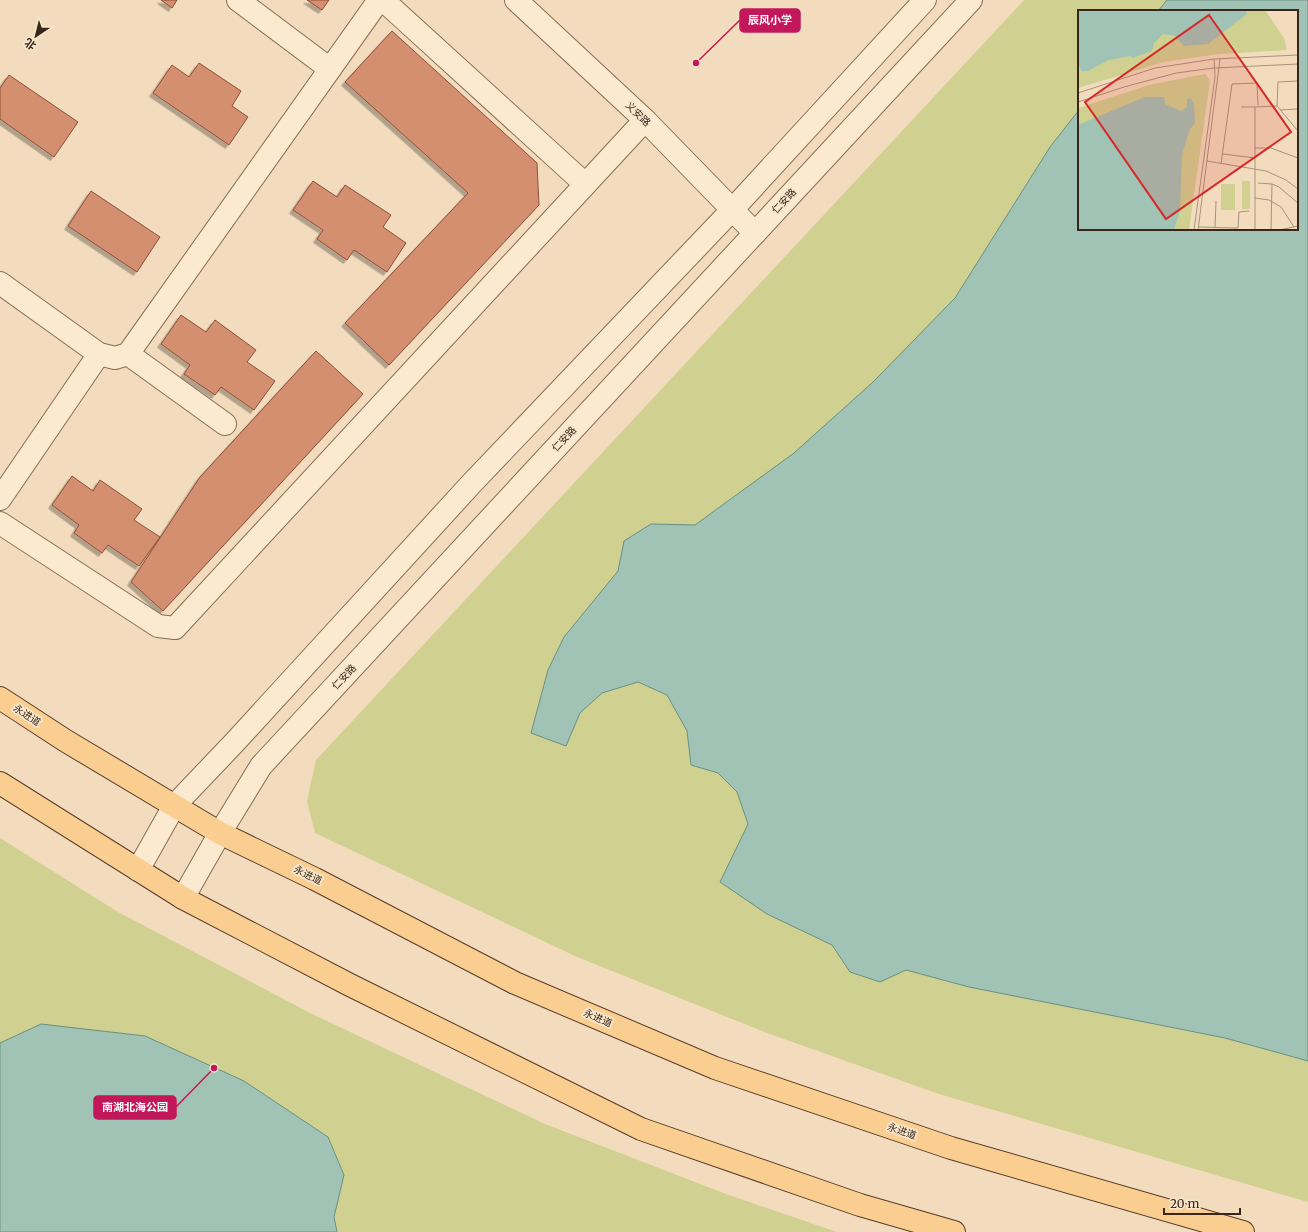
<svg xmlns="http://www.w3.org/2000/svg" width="1308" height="1232" font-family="Merriweather,'Noto Sans SC',serif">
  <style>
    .green { fill: #d0d190; fill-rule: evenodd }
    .water { fill: #a1c3b5; stroke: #679182 }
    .building { fill: #d48e6f; stroke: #8d5138; filter: url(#shadow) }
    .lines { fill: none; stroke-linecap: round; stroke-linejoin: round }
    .minor-casing { stroke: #8b6c54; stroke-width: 24 }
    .major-casing { stroke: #583a29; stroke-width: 24 }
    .minor { stroke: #fcead0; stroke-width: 22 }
    .major { stroke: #face90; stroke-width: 22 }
    .labels { text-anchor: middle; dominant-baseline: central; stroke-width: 3.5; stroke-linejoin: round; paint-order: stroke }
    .street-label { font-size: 10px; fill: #39261a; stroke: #f9e7cd }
    .inset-road { fill: none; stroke: #a8937c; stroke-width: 1 }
    .view { fill: #d62828; fill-opacity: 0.15; stroke: #d62828; stroke-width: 2 }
    .inset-edge { fill: none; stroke: #39261a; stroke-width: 2 }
    .leader { fill: none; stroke: #c2185b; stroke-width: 1.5 }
    .callout-dot { fill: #c2185b; stroke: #f9e7cd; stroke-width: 1.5 }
    .callout { fill: #c2185b; stroke: #c2185b; stroke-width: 1.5 }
    .callout-label { font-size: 11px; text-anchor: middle; font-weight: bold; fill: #fff }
  </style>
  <defs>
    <filter id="shadow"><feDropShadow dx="-3.5" dy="3.5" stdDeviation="0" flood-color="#0004"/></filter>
  </defs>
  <rect width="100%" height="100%" fill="#f2dcbd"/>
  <!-- green -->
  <g class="green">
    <path d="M1024 0H1308V1202L939 1094 767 1033 577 957 315 833 307 801 316 760ZM1079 11H1297V229H1079Z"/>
    <path d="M0 838 118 912 310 1013 545 1124 726 1194 837 1232H0Z"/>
  </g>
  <!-- water -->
  <g class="water">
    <path d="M1167 0H1308V1061L1225 1038 969 987 906 970 880 982 850 972 832 945 767 914 720 882 748 824 737 792 718 773 691 765 687 731 667 695 638 682 602 693 580 713 566 746 531 733 548 670 564 637 618 571 624 541 651 524 695 525 794 453 873 382 955 298 1050 147 1079 110V229H1297V11H1158Z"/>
    <path d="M41 1024 145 1036 244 1081 328 1137 344 1175 334 1217 337 1232H0V1043Z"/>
  </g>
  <!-- building -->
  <g class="building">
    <path d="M161 0H177L172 8Z"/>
    <path d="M307 0H329L322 10Z"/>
    <path d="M392 31 537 163 539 205 389 365 345 323 468 193 345 82Z"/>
    <path d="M199 63 241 91 232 106 248 117 229 145 153 93 172 65 189 77Z"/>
    <path d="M9 75 78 122 54 157 0 119V88Z"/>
    <path d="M313 181 337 197 345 185 391 215 383 227 406 243 387 272 354 250 347 260 317 239 323 230 293 210Z"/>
    <path d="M91 191 160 237 137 272 68 226Z"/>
    <path d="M181 315 206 332 215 320 256 350 247 362 275 381 254 410 221 387 215 395 184 374 190 365 161 344Z"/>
    <path d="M316 351 363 394 163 611 131 582 200 477Z"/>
    <path d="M72 476 93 491 100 480 142 509 134 520 160 537 139 566 108 545 102 553 74 533 79 525 52 505Z"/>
  </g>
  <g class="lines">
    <defs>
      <g id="minor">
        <path d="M238 0 330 69"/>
        <path d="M383 0 585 184"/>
        <path d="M516 0 645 120 755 233"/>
        <path d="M0 283 99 354 115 358 128 354 379 0"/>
        <path d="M128 354 225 424"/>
        <path d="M0 499 99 354"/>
        <path d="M0 523 158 626 175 628 645 120"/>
        <path d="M138 870 174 806 234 743 472 483 732 210 925 0"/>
        <path d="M183 898 220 833 261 766 971 0"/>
      </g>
      <g id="major">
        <path d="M0 698 66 741 220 833 315 879 515 983 715 1068 951 1148 1243 1232"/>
        <path d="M0 783 183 898 350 985 641 1129 860 1205 954 1232"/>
      </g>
    </defs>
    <!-- minor casing -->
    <use href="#minor" class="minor-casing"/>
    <!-- major casing -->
    <use href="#major" class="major-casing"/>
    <!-- minor -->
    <use href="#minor" class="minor"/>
    <!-- major -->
    <use href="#major" class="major"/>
  </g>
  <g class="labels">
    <!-- street labels -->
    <g class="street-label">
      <text transform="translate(638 114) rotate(44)">义安路</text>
      <text transform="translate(784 201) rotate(-47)">仁安路</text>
      <text transform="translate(564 439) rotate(-47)">仁安路</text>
      <text transform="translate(344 677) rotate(-47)">仁安路</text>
      <text transform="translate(27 715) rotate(33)">永进道</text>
      <text transform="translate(308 875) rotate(26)">永进道</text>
      <text transform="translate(598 1018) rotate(23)">永进道</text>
      <text transform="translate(902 1131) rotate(19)">永进道</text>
    </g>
  </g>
  <!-- overview -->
  <g transform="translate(1078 10)">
    <rect width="220" height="220" fill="#f2dcbd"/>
    <path d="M0 0H187L206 28 209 40 141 44 86 52 0 78ZM127 64 132 71 111 220H0V98L71 75ZM164 171H172V199H164ZM143 174H157V200H143Z" fill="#d0d190"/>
    <path d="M0 0H168L169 4 130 34 106 36 97 26 85 24 76 33 74 41 54 48 53 46 31 50 10 61H3L0 51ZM67 87H86L87 94 103 101 109 97V89L113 88 116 95 117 113 112 119 104 144 102 201 96 220H0V115Z" fill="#a1c3b5"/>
    <path class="inset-road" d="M0 83 77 58 136 49 220 45M0 92 46 77 98 63 136 58 220 54M199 96 220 121M163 97H177M202 100 220 99M177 138H193L220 148M145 144 177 148M129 151 188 161 208 170 220 179M143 154 154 74 179 73 180 95M180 173 194 174 201 177 220 193M177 188 191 190 203 197 216 217M120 217 160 218 161 202 171 201M137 218 138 191M116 220 137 67 136 49M120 220 142 49M177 220V97L199 96 200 72 220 71M193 220 194 174M201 220 220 216"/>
    <path class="view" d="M131 5 213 122 88 209 7 92Z"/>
    <rect width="220" height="220" class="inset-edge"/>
  </g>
  <!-- callouts -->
  <path class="leader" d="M696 63L740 20M214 1068L176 1107"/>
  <g class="callout-dot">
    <circle cx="696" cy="63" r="4"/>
    <circle cx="214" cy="1068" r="4"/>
  </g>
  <g class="callout">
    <rect x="740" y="9" width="60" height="23" rx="4"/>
    <rect x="94" y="1096" width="82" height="23" rx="4"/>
  </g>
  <g class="callout-label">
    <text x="770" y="24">辰风小学</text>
    <text x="135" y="1111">南湖北海公园</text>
  </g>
  <!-- north arrow -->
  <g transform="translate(36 36) rotate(215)" stroke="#f9e7cd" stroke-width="3" paint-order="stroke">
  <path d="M0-3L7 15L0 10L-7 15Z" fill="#39261a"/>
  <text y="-6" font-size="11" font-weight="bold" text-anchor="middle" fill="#39261a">北</text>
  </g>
  <!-- scale -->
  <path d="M1164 1208v6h76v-6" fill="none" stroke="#39261a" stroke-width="2"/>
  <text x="1170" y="1208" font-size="12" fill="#39261a" stroke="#f9e7cd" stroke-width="3" paint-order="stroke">20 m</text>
</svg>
